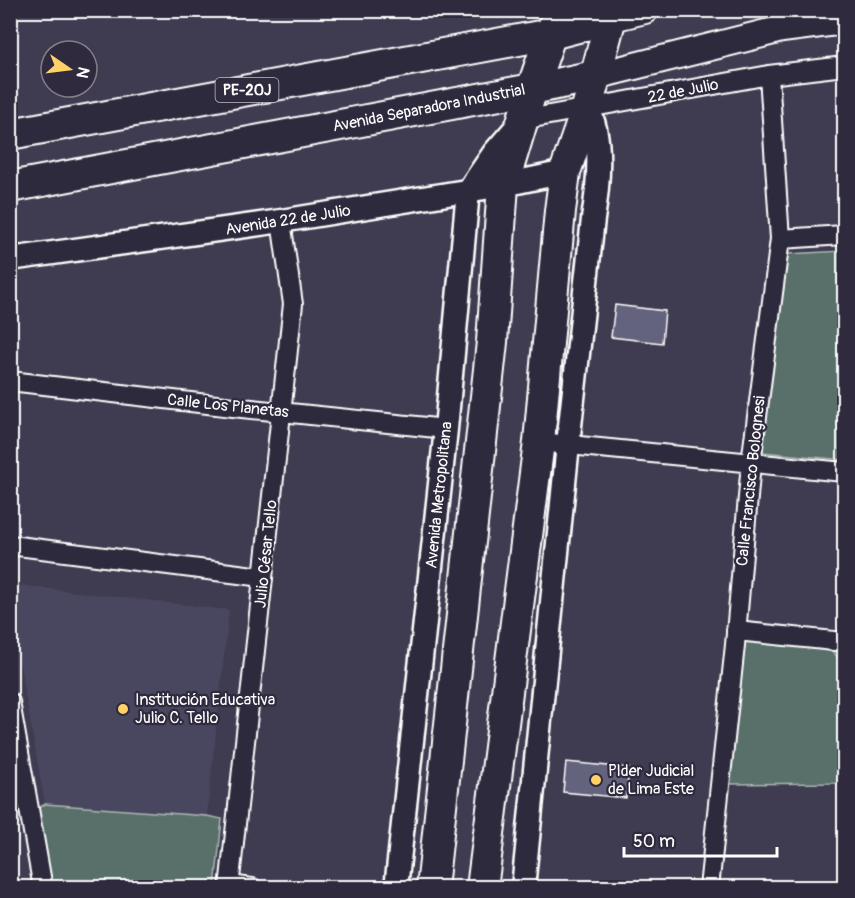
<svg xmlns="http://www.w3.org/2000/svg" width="855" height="898" font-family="Pangolin,sans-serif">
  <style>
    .built { fill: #4a475e }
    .green { fill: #596f69; stroke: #acb7b4; stroke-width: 1.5 }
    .building { fill: #63647e; stroke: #fff; stroke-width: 1.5 }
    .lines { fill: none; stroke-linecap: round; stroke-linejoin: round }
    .minor-casing { stroke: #fff; stroke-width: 22 }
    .tertiary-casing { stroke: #fff; stroke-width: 27 }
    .secondary-casing { stroke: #fff; stroke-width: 30 }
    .primary-casing { stroke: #fff; stroke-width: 34 }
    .minor { stroke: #2f2a3d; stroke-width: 18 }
    .tertiary { stroke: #2f2a3d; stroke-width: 22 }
    .secondary { stroke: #2f2a3d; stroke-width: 26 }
    .primary { stroke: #2f2a3d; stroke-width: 30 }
    .poi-dot { fill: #ffd166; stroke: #2f2a3d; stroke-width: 2 }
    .labels { text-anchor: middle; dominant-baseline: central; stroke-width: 4.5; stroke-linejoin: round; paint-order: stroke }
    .shield { fill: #2f2a3d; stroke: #c1bfc5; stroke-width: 1.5 }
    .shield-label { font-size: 15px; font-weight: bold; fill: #fff }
    .street-label { font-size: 16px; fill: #fff; stroke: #2f2a3d }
    .poi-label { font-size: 16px; fill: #fff; stroke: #2f2a3d; text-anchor: start }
  </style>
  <rect width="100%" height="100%" fill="#3f3b50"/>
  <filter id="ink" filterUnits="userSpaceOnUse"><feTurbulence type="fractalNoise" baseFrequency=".0167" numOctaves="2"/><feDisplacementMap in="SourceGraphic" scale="12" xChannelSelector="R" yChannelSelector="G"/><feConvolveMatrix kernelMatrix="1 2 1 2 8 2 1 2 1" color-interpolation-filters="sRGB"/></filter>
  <g filter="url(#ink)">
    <!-- built -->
    <path class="built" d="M10 584 229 610 207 816 45 804 11 615Z"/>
    <!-- green -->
    <g class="green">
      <path d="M844 251V460L762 452 787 254Z"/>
      <path d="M750 640 832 650 838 658V783L730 784 742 644Z"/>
      <path d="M45 804 207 816 222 819 215 887H50L37 809Z"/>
    </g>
    <!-- building -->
    <g class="building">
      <path d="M615 305 665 311 662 343 611 337Z"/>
      <path d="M566 762 629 768 626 798 563 792Z"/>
    </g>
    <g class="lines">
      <defs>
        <g id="minor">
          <path d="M522 120 769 75 844 66"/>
          <path d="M780 239 844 235"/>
          <path d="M10 381 242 408 446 429"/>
          <path d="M539 442 844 472"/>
          <path d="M10 545 263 577"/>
          <path d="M736 631 844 642"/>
          <path d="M10 702 43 888"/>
          <path d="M230 885 252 888"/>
          <path d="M229 888 293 304 281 221"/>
          <path d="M709 888 735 645 751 463 780 239 769 75"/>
        </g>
        <g id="tertiary">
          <path d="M10 259 281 221 503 185 565 172"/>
          <path d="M396 888 446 429 468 191 494 153 519 124"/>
          <path d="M523 888 568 444 593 219C598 188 604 135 587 108"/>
        </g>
        <g id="secondary">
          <path d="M612 18 645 10"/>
          <path d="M595 76 782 29 844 21"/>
        </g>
        <g id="primary">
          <path d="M10 134 551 34 612 18"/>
          <path d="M10 187 532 89 595 76"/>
          <path d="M432 888 492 342 503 185 532 89 559 10"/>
          <path d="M482 888 539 442 560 211 565 172 587 108 613 10"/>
        </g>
      </defs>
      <!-- minor casing -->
      <use href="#minor" class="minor-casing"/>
      <!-- tertiary casing -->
      <use href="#tertiary" class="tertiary-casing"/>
      <!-- secondary casing -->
      <use href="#secondary" class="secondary-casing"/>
      <!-- primary casing -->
      <use href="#primary" class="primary-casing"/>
      <!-- minor -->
      <use href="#minor" class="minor"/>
      <!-- tertiary -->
      <use href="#tertiary" class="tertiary"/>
      <!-- secondary -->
      <use href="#secondary" class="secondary"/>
      <!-- primary -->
      <use href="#primary" class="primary"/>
    </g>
  </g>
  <!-- markers -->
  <g class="poi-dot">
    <circle cx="123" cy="709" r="6"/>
    <circle cx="596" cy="780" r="6"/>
  </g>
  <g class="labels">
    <!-- shield labels -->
    <rect class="shield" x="215.5" y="78" width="63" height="24" rx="4.5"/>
    <g class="shield-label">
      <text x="247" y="90">PE-20J</text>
    </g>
    <!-- street labels -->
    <g class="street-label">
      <text transform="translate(683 91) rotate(-11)">22 de Julio</text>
      <text transform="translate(429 108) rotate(-11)">Avenida Separadora Industrial</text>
      <text transform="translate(288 220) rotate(-9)">Avenida 22 de Julio</text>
      <text transform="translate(228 406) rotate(6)">Calle Los Planetas</text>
      <text transform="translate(751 481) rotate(-84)">Calle Francisco Bolognesi</text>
      <text transform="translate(439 495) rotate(-84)">Avenida Metropolitana</text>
      <text transform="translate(266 554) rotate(-84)">Julio César Tello</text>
    </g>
    <!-- poi labels -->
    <g class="poi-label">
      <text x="135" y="700">Institución Educativa<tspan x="135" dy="18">Julio C. Tello</tspan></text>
      <text x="608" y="771">Plder Judicial<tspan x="608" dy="18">de Lima Este</tspan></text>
    </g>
  </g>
  <!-- margin -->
  <rect width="855" height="898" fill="none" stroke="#2f2a3d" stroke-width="36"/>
  <rect x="18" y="18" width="819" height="862" fill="none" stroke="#fff" stroke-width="2" filter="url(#ink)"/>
  <!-- north arrow -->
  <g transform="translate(69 69) rotate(104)"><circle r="28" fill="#2f2a3d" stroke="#827f8b" stroke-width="1.5"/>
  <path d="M0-4.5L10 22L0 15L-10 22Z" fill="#ffd166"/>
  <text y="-9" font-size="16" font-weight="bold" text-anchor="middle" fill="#ffffff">N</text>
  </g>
  <!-- scale -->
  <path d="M624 847v9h153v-9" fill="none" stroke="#ffffff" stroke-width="3"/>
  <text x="633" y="847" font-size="18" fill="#ffffff" stroke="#2f2a3d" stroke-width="4.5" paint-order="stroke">50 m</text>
</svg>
